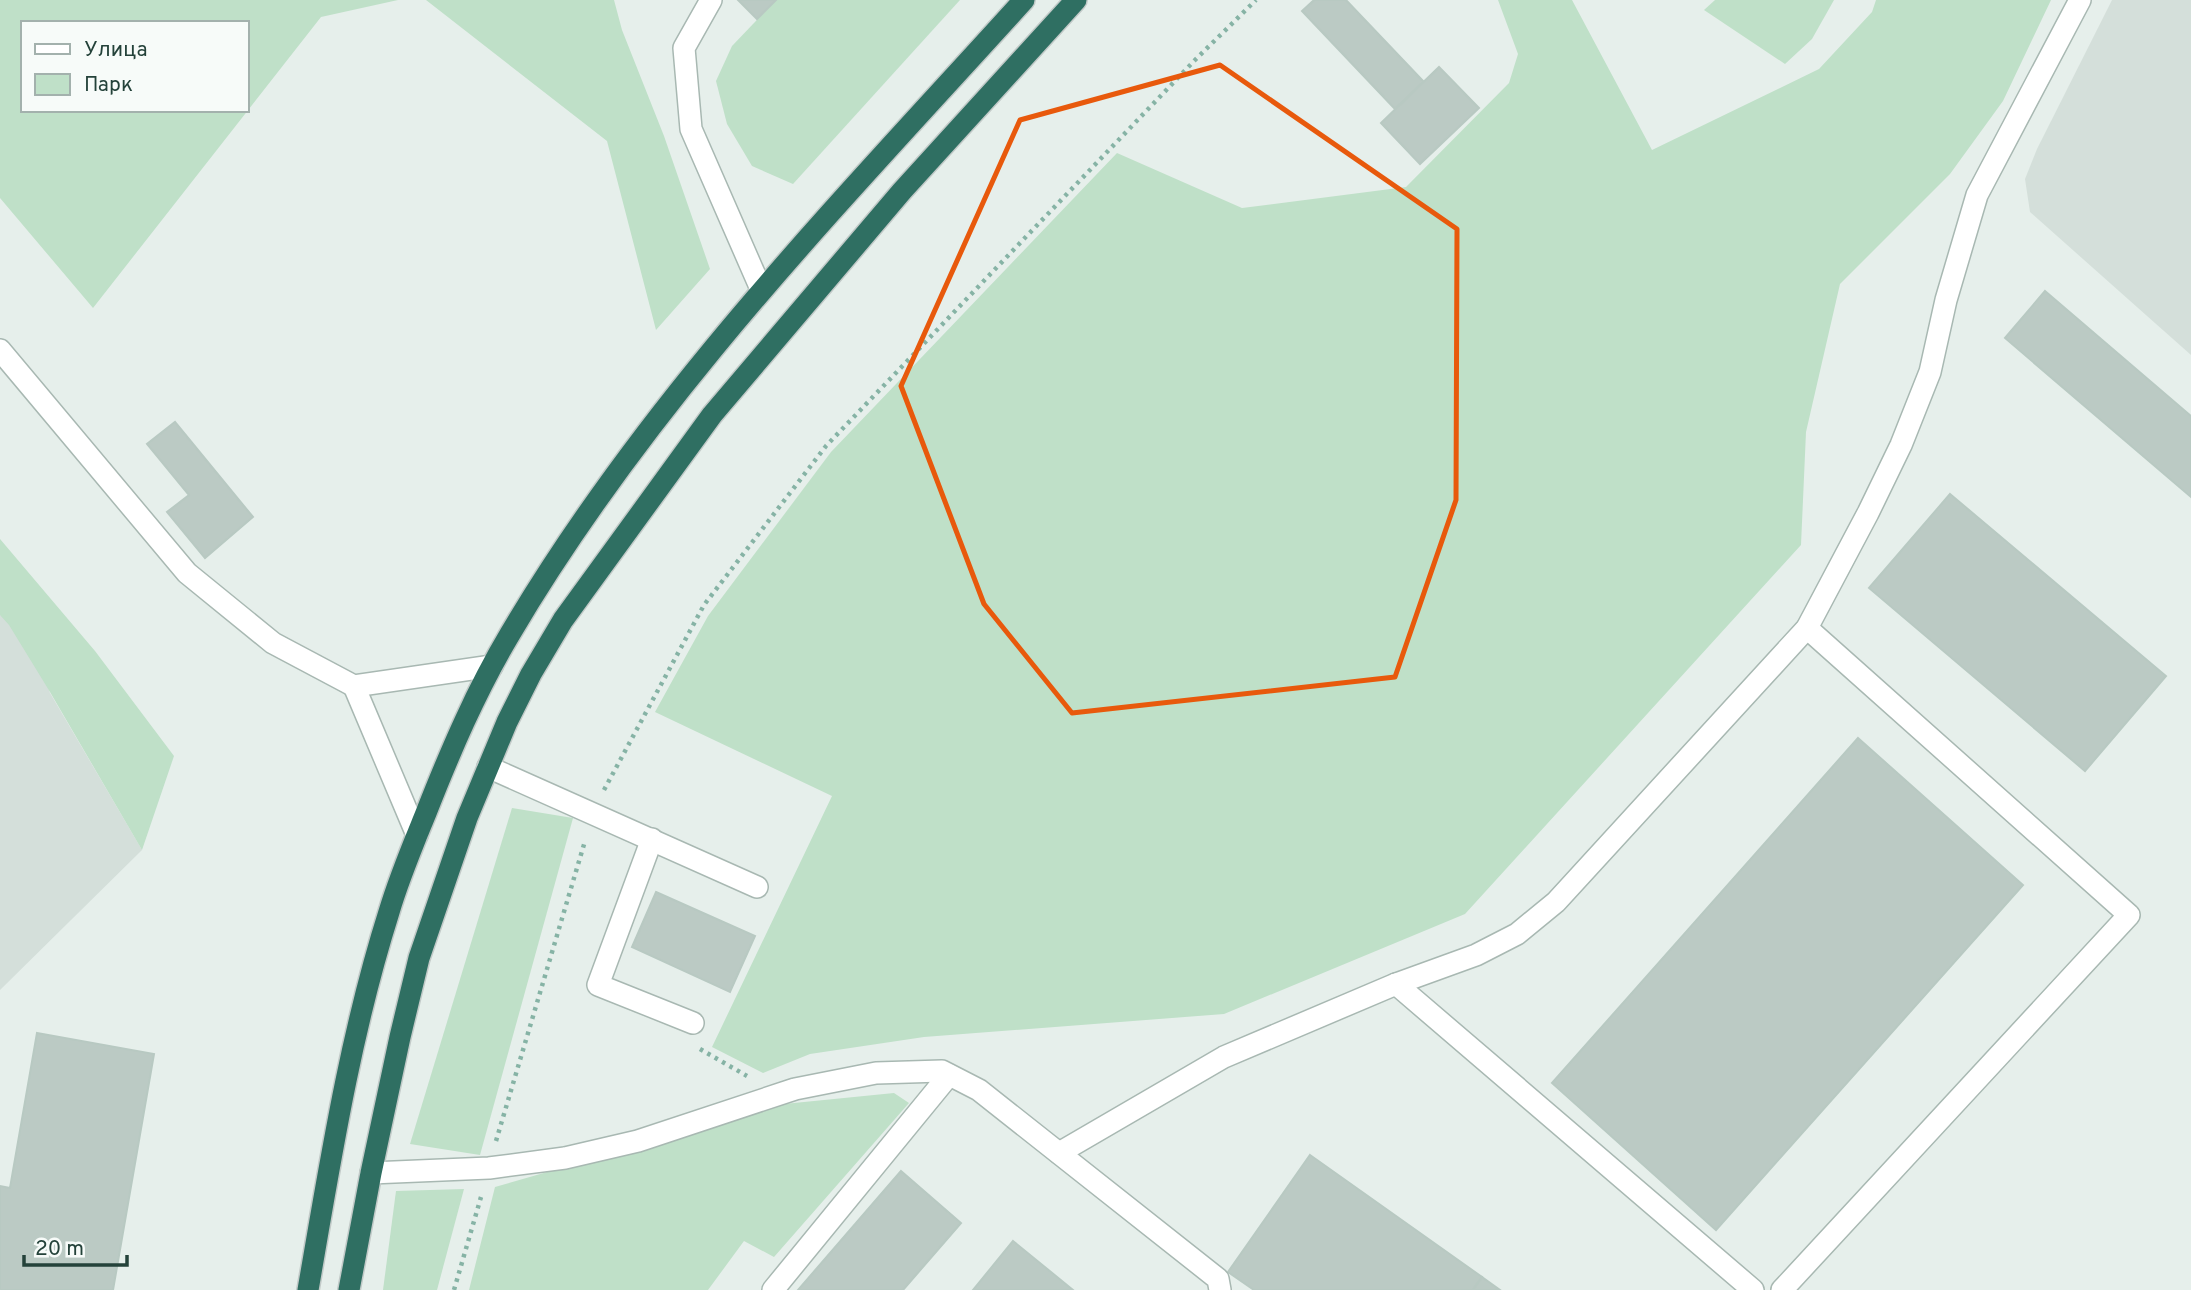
<svg xmlns="http://www.w3.org/2000/svg" width="2191" height="1290" font-family="Overpass,sans-serif">
  <style>
    .built { fill: #d4dfda }
    .green { fill: #bfe0c8; fill-rule: evenodd }
    .building { fill: #bbcac4; stroke: #b8c9c2; stroke-width: 2 }
    .lines { fill: none; stroke-linecap: round; stroke-linejoin: round }
    .minor-casing { stroke: #a8b8b2; stroke-width: 24 }
    .highway-casing { stroke: #c2cac8; stroke-width: 24 }
    .path { stroke: #86b3a5; stroke-width: 4.5; stroke-dasharray: 3.5 5; stroke-linecap: butt }
    .minor { stroke: #fff; stroke-width: 21 }
    .highway { stroke: #2f6f62; stroke-width: 21 }
    .marked { fill: none; stroke: #e8590c; stroke-width: 5; stroke-linejoin: round }
  </style>
  <rect width="100%" height="100%" fill="#e6efeb"/>
  <!-- built -->
  <g class="built">
    <path d="M2112 0H2191V355L2030 212 2025 179 2037 149Z"/>
    <path d="M0 539 50 693 142 850 0 990Z"/>
  </g>
  <!-- green -->
  <g class="green">
    <path d="M0 0H398L321 17 93 308 0 198ZM23 23H247V110H23Z"/>
    <path d="M426 0H614L622 30 664 136 710 269 656 330 607 141Z"/>
    <path d="M776 0H960L793 184 752 166 727 124 716 81 732 46Z"/>
    <path d="M1498 0H1572L1652 150 1819 69 1872 12 1876 0H2051L2003 101 1950 174 1840 284 1806 432 1801 545 1465 914 1224 1014 924 1037 810 1054 763 1073 712 1047 832 796 655 712 708 616 831 452 1117 153 1242 208 1406 187 1509 83 1518 54Z"/>
    <path d="M1715 0H1834L1812 39 1785 64 1704 10Z"/>
    <path d="M0 539 95 651 174 756 142 850 50 692 9 625 0 615Z"/>
    <path d="M512 808 573 818 480 1155 410 1144Z"/>
    <path d="M894 1093 909 1103 774 1257 744 1241 708 1290H469L495 1187 784 1104Z"/>
    <path d="M464 1189 437 1290H383L396 1191Z"/>
  </g>
  <!-- building -->
  <g class="building">
    <path d="M738 0H776L757 19Z"/>
    <path d="M1314 0H1346L1424 82 1395 109 1302 11Z"/>
    <path d="M1439 67 1479 108 1420 164 1381 123Z"/>
    <path d="M2045 291 2191 416V497L2005 338Z"/>
    <path d="M175 422 253 517 205 558 167 512 189 495 147 444Z"/>
    <path d="M1950 494 2166 676 2085 771 1869 588Z"/>
    <path d="M1858 738 2023 885 1716 1230 1552 1083Z"/>
    <path d="M656 892 755 936 730 992 632 947Z"/>
    <path d="M37 1033 154 1054 113 1290H0V1186L10 1188Z"/>
    <path d="M1310 1155 1482 1277 1473 1290H1254L1228 1272Z"/>
    <path d="M901 1171 961 1223 903 1290H798Z"/>
    <path d="M1013 1241 1073 1290H973Z"/>
    <path d="M1482 1277 1500 1290H1473Z"/>
  </g>
  <g class="lines">
    <defs>
      <g id="minor">
        <path d="M711 0 684 48 691 129 761 289"/>
        <path d="M0 350 187 573 273 643 354 686 492 666"/>
        <path d="M354 686 417 835"/>
        <path d="M488 767 757 887"/>
        <path d="M652 839 598 985 693 1023"/>
        <path d="M1396 984 1753 1290"/>
        <path d="M1059 1153 1224 1057 1396 984 1476 955 1517 934 1556 902 1807 628 1868 513 1901 445 1930 372 1946 300 1977 195 2080 0"/>
        <path d="M371 1173 489 1168 565 1158 638 1141 795 1089 876 1073 942 1071 979 1090 1218 1279 1220 1290"/>
        <path d="M773 1290 949 1075"/>
        <path d="M1782 1290 2129 915 1807 628"/>
      </g>
      <g id="highway">
        <path d="M308 1290C330 1163 350 1035 389 912 399 878 413 845 426 813 450 752 476 691 510 634 649 398 841 202 1024 0"/>
        <path d="M349 1290 371 1173 400 1037 419 958 467 818 507 722 531 674 563 620 712 415 902 191 1076 0"/>
      </g>
    </defs>
    <!-- minor casing -->
    <use href="#minor" class="minor-casing"/>
    <!-- highway casing -->
    <use href="#highway" class="highway-casing"/>
    <!-- path -->
    <g class="path">
      <path d="M604 790 704 605 826 446 1195 60 1256 0"/>
      <path d="M700 1049 747 1076"/>
      <path d="M496 1141 585 841"/>
      <path d="M454 1290 481 1197"/>
    </g>
    <!-- minor -->
    <use href="#minor" class="minor"/>
    <!-- highway -->
    <use href="#highway" class="highway"/>
  </g>
  <!-- marked area -->
  <path class="marked" d="M1220 65 1457 229 1456 500 1395 677 1072 713 984 604 901 386 1020 120Z"/>
  <!-- legend -->
  <rect x="21" y="21" width="228" height="91" fill="#f7fbf9" stroke="#a3b1ad" stroke-width="2"/>
  <rect x="35" y="44" width="35" height="10" fill="#ffffff" stroke="#a3b1ad" stroke-width="2"/>
  <text x="84" y="56" font-size="21" fill="#24423a">Улица</text>
  <rect x="35" y="74" width="35" height="21" fill="#bfe0c8" stroke="#a3b1ad" stroke-width="2"/>
  <text x="84" y="91" font-size="21" fill="#24423a">Парк</text>
  <!-- scale -->
  <path d="M24 1255v10h103v-10" fill="none" stroke="#24423a" stroke-width="3.5"/>
  <text x="35" y="1255" font-size="21" fill="#24423a" stroke="#f7fbf9" stroke-width="5" paint-order="stroke">20 m</text>
</svg>
